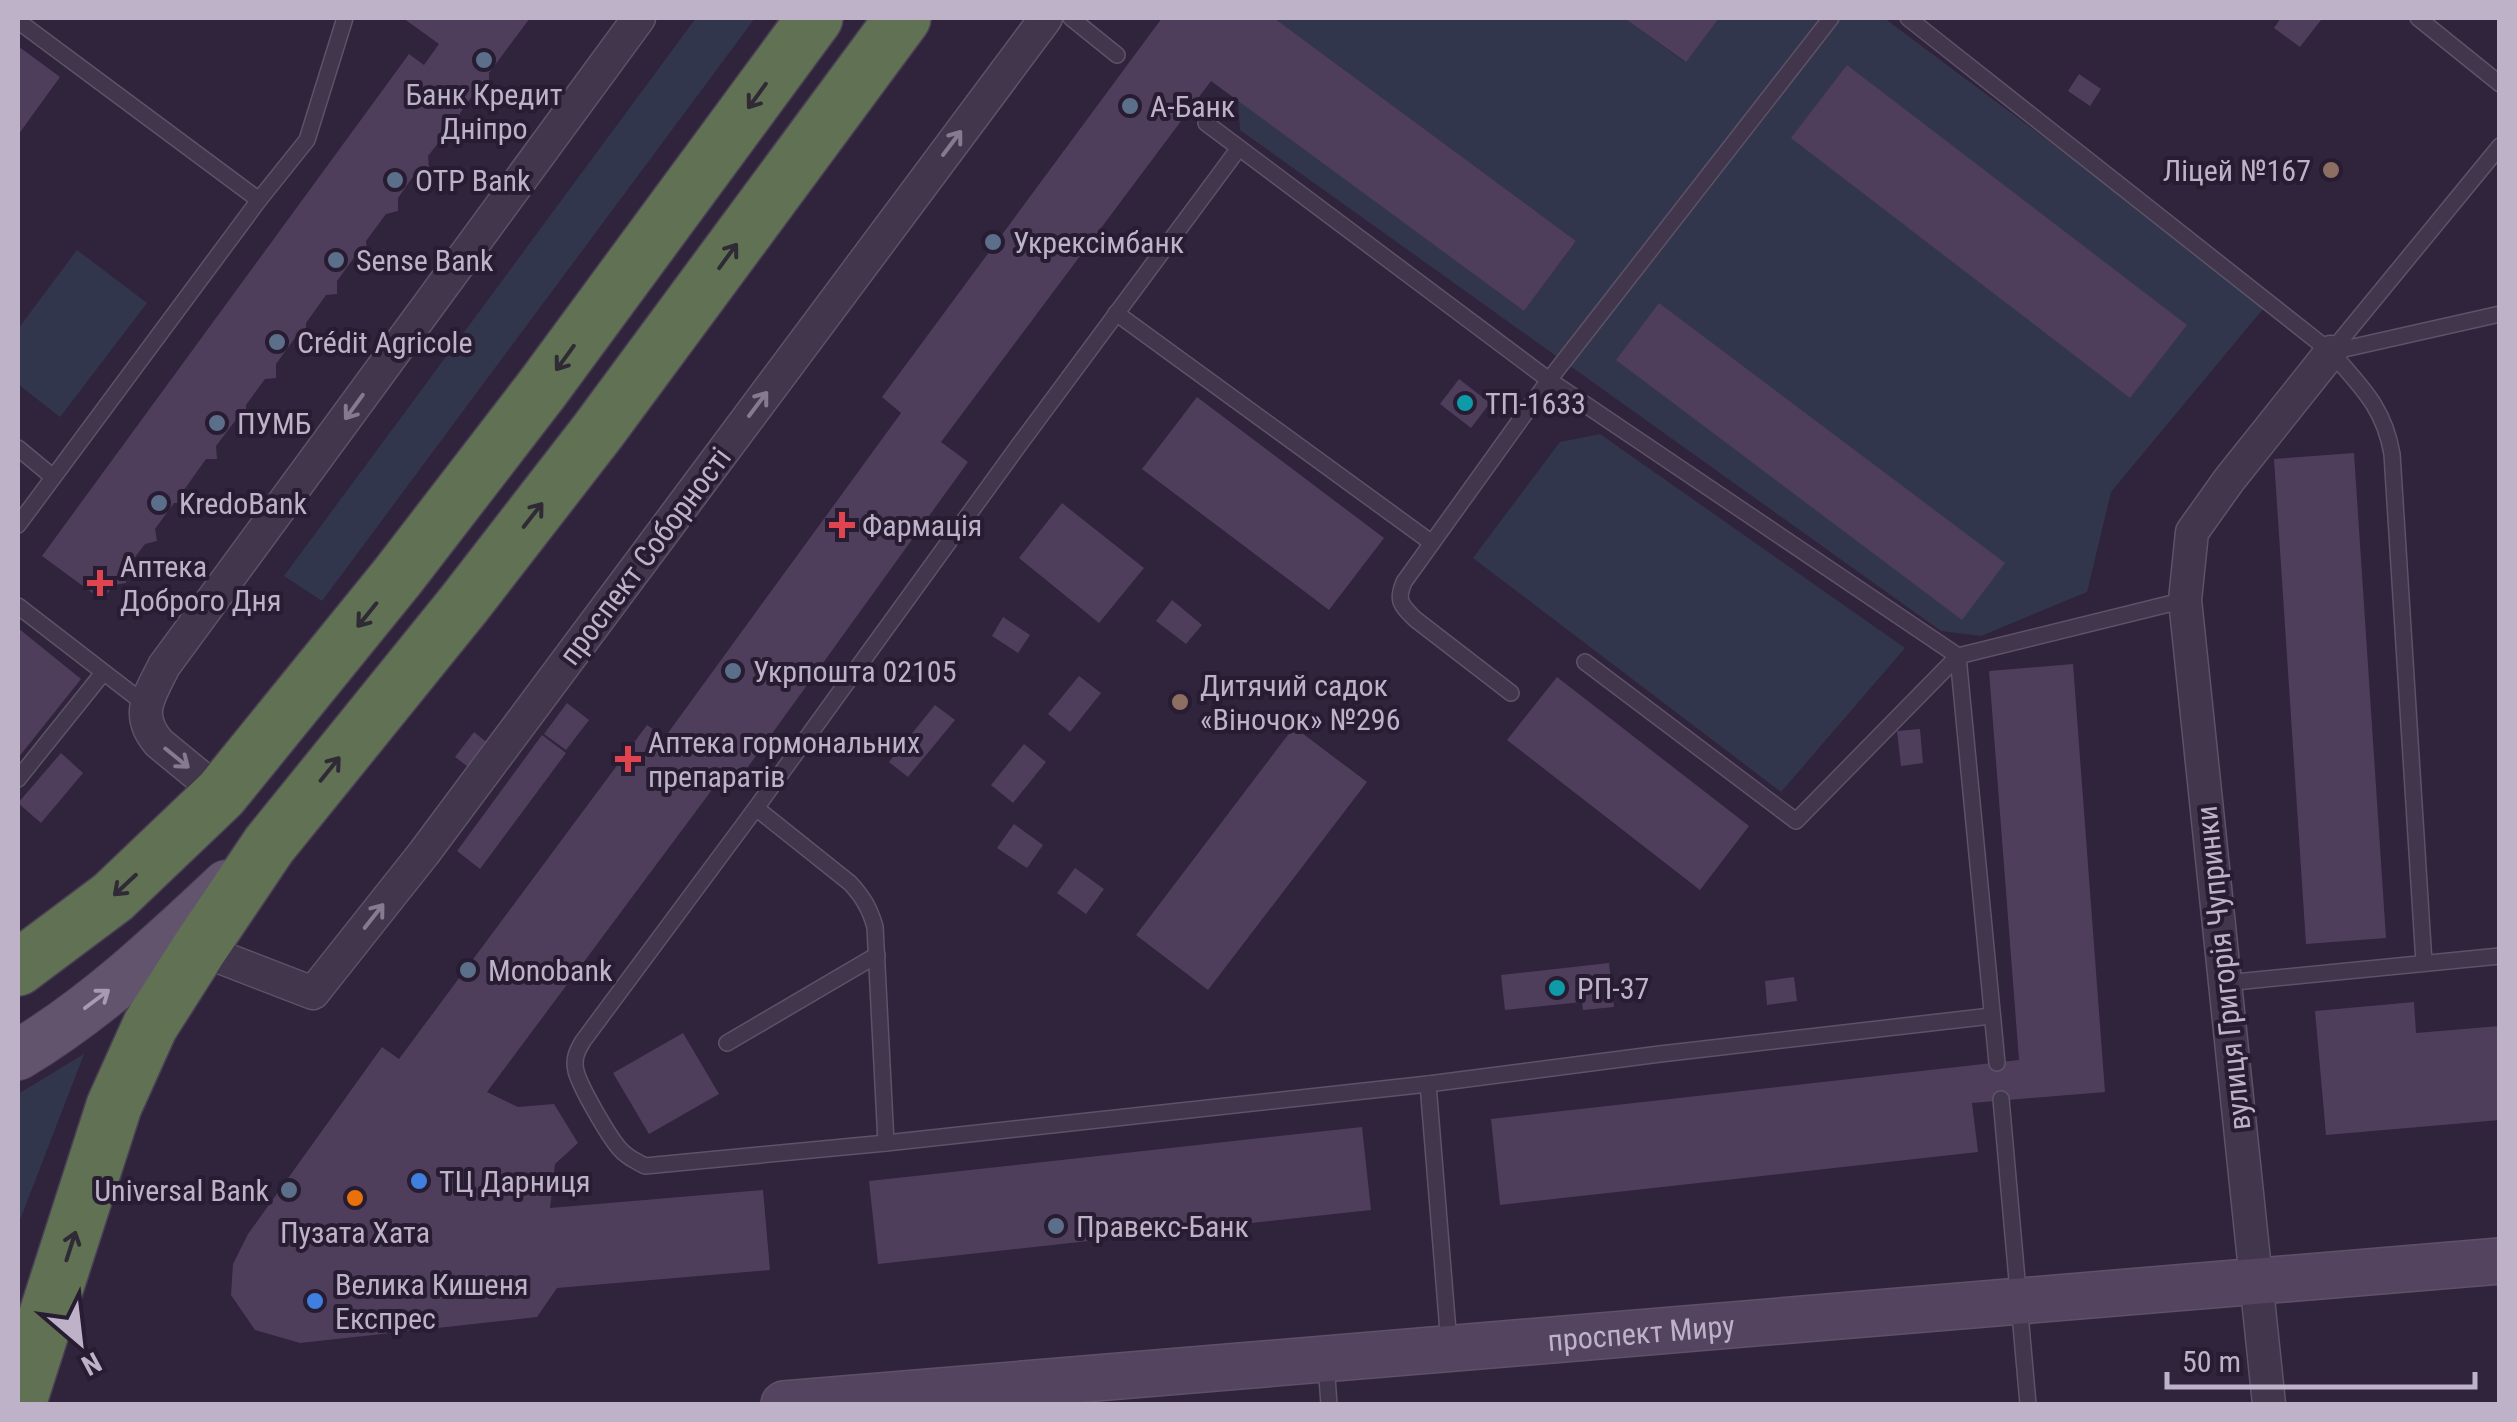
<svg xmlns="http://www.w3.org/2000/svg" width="2517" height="1422" font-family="'Roboto Condensed',sans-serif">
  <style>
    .green { fill: #32364c }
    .building { fill: #4e3e5c }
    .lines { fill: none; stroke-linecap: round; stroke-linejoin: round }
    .lane-casing { stroke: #5d5267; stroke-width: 18 }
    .street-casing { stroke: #5d5267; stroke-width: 35 }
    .secondary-casing { stroke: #5d5267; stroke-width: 48 }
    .primary-casing { stroke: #483d52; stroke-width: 52 }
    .highway-casing { stroke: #4a3f54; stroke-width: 58 }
    .lane { stroke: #42364c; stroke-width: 15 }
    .street { stroke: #42364c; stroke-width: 32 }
    .secondary { stroke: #54445f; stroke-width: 45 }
    .primary { stroke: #61546c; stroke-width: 50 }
    .highway { stroke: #607253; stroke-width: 55 }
    .oneway { stroke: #302936 }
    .oneway2 { stroke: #867a90 }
    .oneway3 { stroke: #a79ab1 }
    .service-dot { fill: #5c6f8a; stroke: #271c31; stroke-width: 4 }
    .education-dot { fill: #8d6e63; stroke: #271c31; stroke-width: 4 }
    .culture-dot { fill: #0f9aa8; stroke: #271c31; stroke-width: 4 }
    .health-dot { fill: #e0444e; stroke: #271c31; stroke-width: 4 }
    .shop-dot { fill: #3f7fe0; stroke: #271c31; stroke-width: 4 }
    .food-dot { fill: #e8710a; stroke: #271c31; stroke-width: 4 }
    .labels { text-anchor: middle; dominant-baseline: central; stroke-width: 8; stroke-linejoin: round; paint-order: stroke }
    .poi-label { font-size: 30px; fill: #beb2c8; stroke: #271c31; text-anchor: start }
    .street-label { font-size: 30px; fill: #beb2c8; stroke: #271c31 }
  </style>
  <rect width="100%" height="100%" fill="#30233c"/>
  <!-- green -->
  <g class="green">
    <path d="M696 18H755L322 601 284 576Z"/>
    <path d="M1274 18H1624L1685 62 1719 18H1884L2267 304 2111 492 2087 592 1981 636 1941 631 1240 130 1238 100 1524 311 1576 241Z"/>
    <path d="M77 250 147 303 60 417 18 384V329Z"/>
    <path d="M1600 434 1905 648 1781 792 1473 558 1560 442Z"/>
    <path d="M84 1054 18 1225V1094Z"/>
  </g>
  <!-- building -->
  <g class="building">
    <path d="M403 18H530L489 73V87L478 88 460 113 461 125 449 129 428 156 429 169 417 171 398 198V211L386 214 366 241 367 253 356 255 337 281V294L326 295 306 323V336L295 338 276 364V378L265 379 246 405V419L235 421 216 446 217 459H206L184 490V503H174L155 529 157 541 145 544 126 569V583L114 585 102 600 42 556 409 54 424 65 439 44Z"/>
    <path d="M1162 18H1274L1576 241 1524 311 1211 81 941 442 968 462 732 789 720 779 487 1092 518 1107 554 1104 578 1143 555 1164 550 1208 763 1190 770 1270 557 1288 537 1317 300 1343 255 1330 231 1295 233 1264 248 1234 382 1047 399 1059 647 725 665 737 901 413 882 397Z"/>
    <path d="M1624 18H1719L1686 62Z"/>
    <path d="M2281 18H2317L2321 20 2300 47 2274 28Z"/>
    <path d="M18 46 60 77 18 135Z"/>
    <path d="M1847 65 2187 325 2130 398 1791 138Z"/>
    <path d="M2079 74 2101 89 2090 106 2068 91Z"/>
    <path d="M1659 303 2005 563 1962 620 1616 360Z"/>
    <path d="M1459 379 1490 403 1471 428 1440 404Z"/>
    <path d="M1197 397 1384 538 1329 610 1142 469Z"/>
    <path d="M2354 453 2386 938 2306 944 2274 459Z"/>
    <path d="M1062 503 1144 568 1099 623 1019 558Z"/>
    <path d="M1172 600 1202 625 1186 644 1156 621Z"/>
    <path d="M1003 617 1030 635 1018 653 992 636Z"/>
    <path d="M18 628 81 679 18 758Z"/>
    <path d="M2073 664 2105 1092 1972 1103 1978 1152 1500 1205 1491 1119 2019 1060 1989 671Z"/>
    <path d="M1079 676 1101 693 1070 732 1048 714Z"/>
    <path d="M1557 677 1749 826 1700 890 1507 740Z"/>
    <path d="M567 703 589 720 566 750 544 734Z"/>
    <path d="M935 705 955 720 908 777 889 762Z"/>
    <path d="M1294 727 1367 782 1208 990 1136 935Z"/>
    <path d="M1920 729 1923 763 1901 766 1897 731Z"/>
    <path d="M474 732 490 745 471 769 455 757Z"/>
    <path d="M542 735 566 753 480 869 457 851Z"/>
    <path d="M1024 744 1046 762 1013 803 991 785Z"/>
    <path d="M61 753 83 773 41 823 18 803Z"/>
    <path d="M1014 824 1043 845 1027 868 997 848Z"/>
    <path d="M1075 868 1104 889 1086 914 1057 893Z"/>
    <path d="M1609 963 1614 1007 1583 1010 1582 1002 1505 1010 1501 975Z"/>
    <path d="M1794 977 1797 1001 1767 1005 1765 981Z"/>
    <path d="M2414 1002 2416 1033 2500 1026V1120L2326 1135 2315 1011Z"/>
    <path d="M683 1033 719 1094 649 1134 613 1073Z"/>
    <path d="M1362 1127 1371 1210 878 1264 869 1181Z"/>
  </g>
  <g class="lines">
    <defs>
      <g id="lane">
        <path d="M1071 18 1117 55"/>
        <path d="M1908 18 2331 352C2361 387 2384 407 2392 454L2424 963"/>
        <path d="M2418 18 2500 84"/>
        <path d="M18 21 259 200"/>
        <path d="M1206 123 1549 380 1958 656"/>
        <path d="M1116 313 1432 543"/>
        <path d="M2331 352 2500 146"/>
        <path d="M2331 352 2500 314"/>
        <path d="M18 448 53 477"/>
        <path d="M18 525 259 200 307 140 345 18"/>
        <path d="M18 606 145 704"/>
        <path d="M1958 656 1997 1063"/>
        <path d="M1585 662 1796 821 1958 656 2185 600"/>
        <path d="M1511 693 1415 619C1401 605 1396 601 1404 582L1549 380 1831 18"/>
        <path d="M18 779 103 673"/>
        <path d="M756 808 583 1041C577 1051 573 1059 576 1071 580 1087 608 1135 619 1148 626 1157 636 1161 645 1166L886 1143 1428 1084 1660 1054 1991 1016"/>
        <path d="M2225 983 2500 956"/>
        <path d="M727 1043 877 955"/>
        <path d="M1428 1084 1449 1344"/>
        <path d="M2001 1099 2028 1404"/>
        <path d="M886 1143 875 927C870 909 863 897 850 883L756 808 1019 445 1239 148"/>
        <path d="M1326 1364 1329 1404"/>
      </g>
      <g id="street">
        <path d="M221 794 159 743C134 714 150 695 164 666L639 18"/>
        <path d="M199 949 313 993 424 853 1046 18"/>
        <path d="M2269 1404 2185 600 2192 532 2229 480 2331 352"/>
      </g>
      <g id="secondary">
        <path id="s1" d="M784 1404 2500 1261"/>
      </g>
      <path id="primary" d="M18 1055C95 1009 161 947 227 885"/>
      <g id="highway">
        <path d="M18 968 113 897 221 794 398 576 542 389 815 18"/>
        <path d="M18 1404 114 1106 150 1026 199 949 269 845 464 604 598 431 903 18"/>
      </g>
    </defs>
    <!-- lane casing -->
    <use href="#lane" class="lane-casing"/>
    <!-- street casing -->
    <use href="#street" class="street-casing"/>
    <!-- secondary casing -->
    <use href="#secondary" class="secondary-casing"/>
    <!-- primary casing -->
    <use href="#primary" class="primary-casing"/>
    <!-- highway casing -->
    <use href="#highway" class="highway-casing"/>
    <!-- lane -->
    <use href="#lane" class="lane"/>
    <!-- street -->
    <use href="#street" class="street"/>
    <!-- secondary -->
    <use href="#secondary" class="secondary"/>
    <!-- primary -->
    <use href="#primary" class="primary"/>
    <!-- highway -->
    <use href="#highway" class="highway"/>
  </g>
  <!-- one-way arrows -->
  <defs><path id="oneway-shaft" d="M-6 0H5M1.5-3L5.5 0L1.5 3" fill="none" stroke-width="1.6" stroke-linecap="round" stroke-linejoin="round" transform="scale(2.5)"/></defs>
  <g class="oneway">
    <use href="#oneway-shaft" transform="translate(757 96) rotate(126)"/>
    <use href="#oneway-shaft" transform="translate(728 256) rotate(-54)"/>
    <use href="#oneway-shaft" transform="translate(565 358) rotate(126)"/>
    <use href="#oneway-shaft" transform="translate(533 515) rotate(-52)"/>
    <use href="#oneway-shaft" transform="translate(367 615) rotate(129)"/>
    <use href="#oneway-shaft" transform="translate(330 769) rotate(-51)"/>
    <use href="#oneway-shaft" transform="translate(125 885) rotate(137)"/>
    <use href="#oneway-shaft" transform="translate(71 1246) rotate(-72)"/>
  </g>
  <g class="oneway2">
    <use href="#oneway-shaft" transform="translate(952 143) rotate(-53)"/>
    <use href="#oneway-shaft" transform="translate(758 404) rotate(-53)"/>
    <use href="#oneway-shaft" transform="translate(354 407) rotate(126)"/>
    <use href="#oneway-shaft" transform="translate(177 758) rotate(39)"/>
    <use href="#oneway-shaft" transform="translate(374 916) rotate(-52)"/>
  </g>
  <use class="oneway3" href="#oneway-shaft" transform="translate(97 999) rotate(-37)"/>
  <!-- markers -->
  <g class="service-dot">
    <circle cx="484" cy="60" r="10"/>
    <circle cx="1130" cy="106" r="10"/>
    <circle cx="395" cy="180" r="10"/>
    <circle cx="993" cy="242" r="10"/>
    <circle cx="336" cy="260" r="10"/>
    <circle cx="277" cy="342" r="10"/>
    <circle cx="217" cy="423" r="10"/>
    <circle cx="159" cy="503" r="10"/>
    <circle cx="733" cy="671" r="10"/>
    <circle cx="468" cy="970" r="10"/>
    <circle cx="289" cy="1190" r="10"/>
    <circle cx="1056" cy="1226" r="10"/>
  </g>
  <g class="education-dot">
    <circle cx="2331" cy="170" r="10"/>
    <circle cx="1180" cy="702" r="10"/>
  </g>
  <g class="culture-dot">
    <circle cx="1465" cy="403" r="10"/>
    <circle cx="1557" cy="988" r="10"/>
  </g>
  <g class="health-dot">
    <path d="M837 510h10v10h10v10h-10v10h-10v-10h-10v-10h10z"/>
    <path d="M95 568h10v10h10v10h-10v10h-10v-10h-10v-10h10z"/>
    <path d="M623 744h10v10h10v10h-10v10h-10v-10h-10v-10h10z"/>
  </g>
  <g class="shop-dot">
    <circle cx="419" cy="1181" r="10"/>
    <circle cx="315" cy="1301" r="10"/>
  </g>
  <circle class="food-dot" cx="355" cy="1198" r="10"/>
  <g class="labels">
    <!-- poi labels -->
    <g class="poi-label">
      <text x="484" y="94" text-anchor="middle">Банк Кредит<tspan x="484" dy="34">Дніпро</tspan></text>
      <text x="1150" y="106">А-Банк</text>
      <text x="2311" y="170" text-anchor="end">Ліцей №167</text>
      <text x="415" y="180">OTP Bank</text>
      <text x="1013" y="242">Укрексімбанк</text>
      <text x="356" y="260">Sense Bank</text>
      <text x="297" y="342">Crédit Agricole</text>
      <text x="1485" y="403">ТП-1633</text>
      <text x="237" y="423">ПУМБ</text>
      <text x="179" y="503">KredoBank</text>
      <text x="862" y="525">Фармація</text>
      <text x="120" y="566">Аптека<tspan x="120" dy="34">Доброго Дня</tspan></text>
      <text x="753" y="671">Укрпошта 02105</text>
      <text x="1200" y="685">Дитячий садок<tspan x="1200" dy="34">«Віночок» №296</tspan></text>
      <text x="648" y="742">Аптека гормональних<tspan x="648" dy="34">препаратів</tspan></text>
      <text x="488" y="970">Monobank</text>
      <text x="1577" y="988">РП-37</text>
      <text x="439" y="1181">ТЦ Дарниця</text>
      <text x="269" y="1190" text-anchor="end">Universal Bank</text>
      <text x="1076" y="1226">Правекс-Банк</text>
      <text x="355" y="1232" text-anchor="middle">Пузата Хата</text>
      <text x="335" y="1284">Велика Кишеня<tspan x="335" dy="34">Експрес</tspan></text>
    </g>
    <!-- street labels -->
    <g class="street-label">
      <text transform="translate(645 556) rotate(-53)">проспект Соборності</text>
      <text transform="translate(2223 968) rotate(-96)">вулиця Григорія Чупринки</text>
      <text stroke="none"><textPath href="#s1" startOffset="860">проспект Миру</textPath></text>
    </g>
  </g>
  <!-- border -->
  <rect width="2517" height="1422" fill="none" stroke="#beb2c8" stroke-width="40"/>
  <!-- north arrow -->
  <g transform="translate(80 1342) rotate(152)" stroke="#271c31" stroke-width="8" paint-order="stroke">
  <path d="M0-8L18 38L0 25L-18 38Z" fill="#beb2c8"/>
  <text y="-15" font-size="28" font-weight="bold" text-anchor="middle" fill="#beb2c8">N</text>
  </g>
  <!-- scale -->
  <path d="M2167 1372v15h308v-15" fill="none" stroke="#beb2c8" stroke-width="5"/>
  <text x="2182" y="1372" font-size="30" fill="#beb2c8" stroke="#271c31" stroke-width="8" paint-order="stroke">50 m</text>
</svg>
